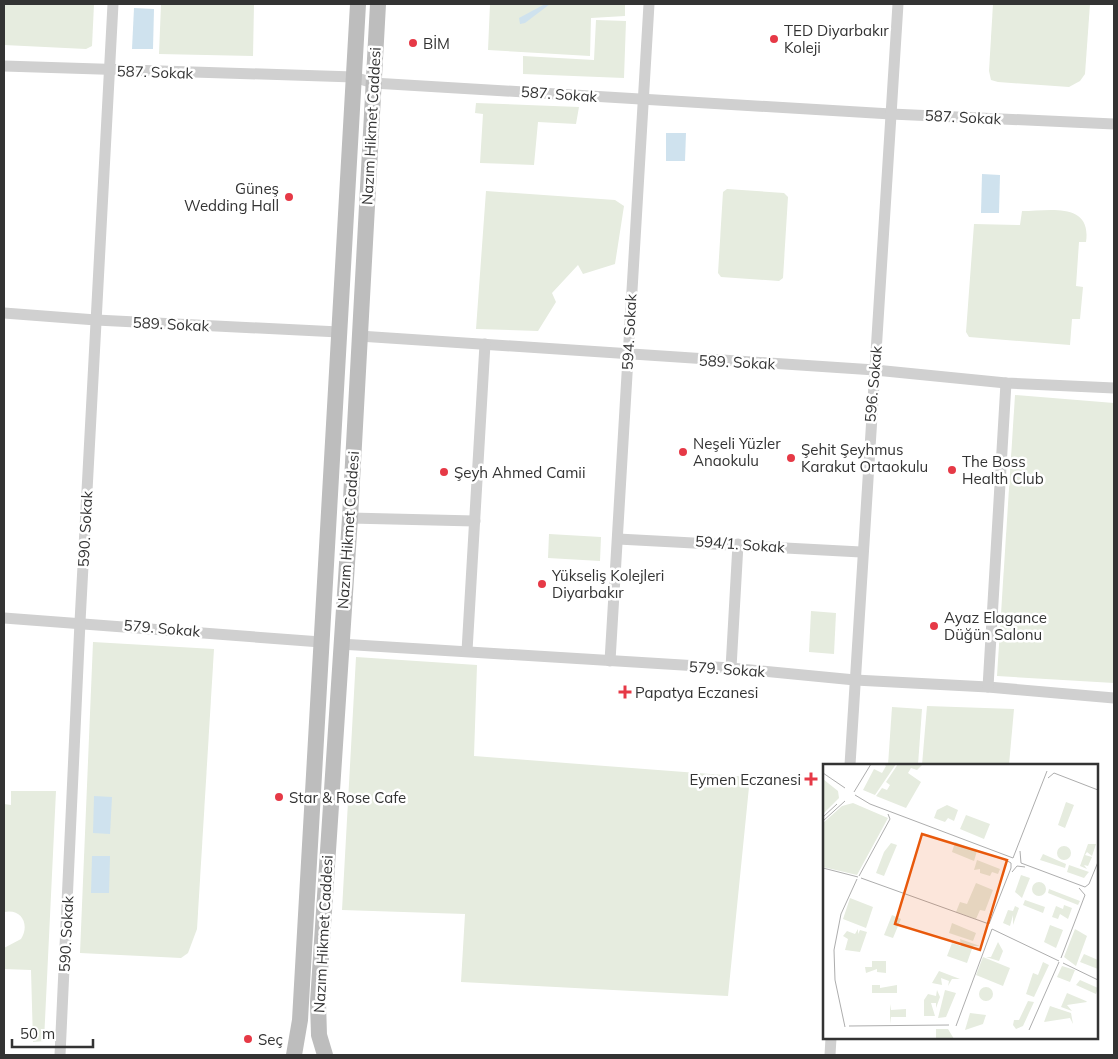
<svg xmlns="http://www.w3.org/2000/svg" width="1118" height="1059" font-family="Mulish,sans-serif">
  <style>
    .green { fill: #e6ecdf }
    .water { fill: #cfe2ee }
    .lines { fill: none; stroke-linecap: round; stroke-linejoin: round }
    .minor { stroke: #d0d0d0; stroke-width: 11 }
    .secondary { stroke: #bdbdbd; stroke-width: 16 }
    .poi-dot { fill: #e63946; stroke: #fff; stroke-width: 2 }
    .labels { text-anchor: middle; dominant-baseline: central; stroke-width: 5; stroke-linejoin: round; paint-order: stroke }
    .poi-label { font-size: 15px; fill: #333; stroke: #fff; text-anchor: start }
    .street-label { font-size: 15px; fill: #333; stroke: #fff }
    .inset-road { fill: none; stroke: #adadad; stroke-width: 1 }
    .view { fill: #e8590c; fill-opacity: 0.15; stroke: #e8590c; stroke-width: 2.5 }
    .inset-edge { fill: none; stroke: #333; stroke-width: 2.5 }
  </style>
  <rect width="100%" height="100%" fill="#fff"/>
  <!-- green -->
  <g class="green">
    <path d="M4 4H94L92 46 86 49 4 45Z"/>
    <path d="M161 4H254L253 56 159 54Z"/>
    <path d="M490 4H625V16L591 18 590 56 488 50Z"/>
    <path d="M993 4H1090L1085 74 1080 81 1069 87 998 82 991 80 989 71Z"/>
    <path d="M596 20 626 21 624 78 523 74V56L594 60Z"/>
    <path d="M476 103 579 107 576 124 538 122 534 165 480 163 483 114 475 113Z"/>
    <path d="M727 189 784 193 788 197 783 278 779 281 721 277 718 273 723 192Z"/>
    <path d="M486 191 615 200 624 206 615 264 583 274 578 265 552 293 556 302 538 331 476 329Z"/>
    <path d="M1022 211C1048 211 1092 201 1086 242H1079L1076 286 1083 287 1080 319H1072L1070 345 969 337 966 332 974 224 1020 225Z"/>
    <path d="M1015 395 1114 403V683L997 676Z"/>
    <path d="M549 534 601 537 600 561 548 558Z"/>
    <path d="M811 611 836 613 834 654 809 652Z"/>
    <path d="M93 642 214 649 197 929 188 953 181 958 80 953Z"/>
    <path d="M356 657 477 665 474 756 750 777 728 996 461 982 465 914 342 910Z"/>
    <path d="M927 706 1014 709 1009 765H922Z"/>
    <path d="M892 707 922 709 918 765H888Z"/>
    <path d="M11 791H56L44 1041 33 1042 31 970 4 969V948L21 939C30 925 22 908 4 912V804L11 805Z"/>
  </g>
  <!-- water -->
  <g class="water">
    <path d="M545 4H550L525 23 520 24 519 18Z"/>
    <path d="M134 8 154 9 153 49H132Z"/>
    <path d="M666 133H686L685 161H666Z"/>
    <path d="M982 174 1000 175 999 213H981Z"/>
    <path d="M94 796 112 797 110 834 93 833Z"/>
    <path d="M92 856H110L109 893H91Z"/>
  </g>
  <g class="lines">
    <!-- minor -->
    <g class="minor">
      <path d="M4 66 354 77 373 83 891 114 1114 124"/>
      <path d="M4 313 96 320 339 332"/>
      <path d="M359 336 875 370 1006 383 1114 388"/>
      <path d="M350 518 475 521"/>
      <path d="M618 539 861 552"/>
      <path d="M4 618 321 642"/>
      <path d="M340 644 731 668 855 680 988 687 1114 698"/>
      <path d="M467 651 485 344"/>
      <path d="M610 661 649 4"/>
      <path d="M731 668 738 544"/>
      <path d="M988 687 1006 383"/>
      <path d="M850 765 898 4"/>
      <path d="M60 1055 80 622 113 4"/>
      <path d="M830 1055 831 1038"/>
    </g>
    <!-- secondary -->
    <g class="secondary">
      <path d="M294 1055 300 1020 358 4"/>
      <path d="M325 1055 319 1035 318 1002 350 518 378 4"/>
    </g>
  </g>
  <!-- markers -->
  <g class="poi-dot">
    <circle cx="774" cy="39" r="5"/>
    <circle cx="413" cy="43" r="5"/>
    <circle cx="289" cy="197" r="5"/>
    <circle cx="683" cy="452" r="5"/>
    <circle cx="791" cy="458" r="5"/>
    <circle cx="952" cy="470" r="5"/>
    <circle cx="444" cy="472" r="5"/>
    <circle cx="542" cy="584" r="5"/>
    <circle cx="934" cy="626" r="5"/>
    <path d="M622.5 684.5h5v5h5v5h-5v5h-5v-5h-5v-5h5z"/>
    <path d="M808.5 771.5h5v5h5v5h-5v5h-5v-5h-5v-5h5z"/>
    <circle cx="279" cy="797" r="5"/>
    <circle cx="248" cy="1039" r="5"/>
  </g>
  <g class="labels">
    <!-- poi labels -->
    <g class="poi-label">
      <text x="784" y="30">TED Diyarbakır<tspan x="784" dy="17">Koleji</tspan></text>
      <text x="423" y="43">BİM</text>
      <text x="279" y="188" text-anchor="end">Güneş<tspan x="279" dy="17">Wedding Hall</tspan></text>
      <text x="693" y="443">Neşeli Yüzler<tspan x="693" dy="17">Anaokulu</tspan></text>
      <text x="801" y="449">Şehit Şeyhmus<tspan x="801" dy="17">Karakut Ortaokulu</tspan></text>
      <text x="962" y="461">The Boss<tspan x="962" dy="17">Health Club</tspan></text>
      <text x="454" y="472">Şeyh Ahmed Camii</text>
      <text x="552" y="575">Yükseliş Kolejleri<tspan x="552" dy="17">Diyarbakır</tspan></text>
      <text x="944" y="617">Ayaz Elagance<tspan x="944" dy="17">Düğün Salonu</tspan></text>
      <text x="635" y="692">Papatya Eczanesi</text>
      <text x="801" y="779" text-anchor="end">Eymen Eczanesi</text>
      <text x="289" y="797">Star &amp; Rose Cafe</text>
      <text x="258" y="1039">Seç</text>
    </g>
    <!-- street labels -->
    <g class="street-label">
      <text transform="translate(155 72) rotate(2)">587. Sokak</text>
      <text transform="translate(559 94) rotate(4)">587. Sokak</text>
      <text transform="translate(963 117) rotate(3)">587. Sokak</text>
      <text transform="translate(371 126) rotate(-87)">Nazım Hikmet Caddesi</text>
      <text transform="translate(171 324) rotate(3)">589. Sokak</text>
      <text transform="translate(629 332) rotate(-87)">594. Sokak</text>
      <text transform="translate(737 362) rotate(3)">589. Sokak</text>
      <text transform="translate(873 384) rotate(-85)">596. Sokak</text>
      <text transform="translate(85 529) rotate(-87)">590. Sokak</text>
      <text transform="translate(348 530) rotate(-86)">Nazım Hikmet Caddesi</text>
      <text transform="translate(740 544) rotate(4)">594/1. Sokak</text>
      <text transform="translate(162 628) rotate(5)">579. Sokak</text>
      <text transform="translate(727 669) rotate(4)">579. Sokak</text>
      <text transform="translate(66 934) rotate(-87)">590. Sokak</text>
      <text transform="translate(323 934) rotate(-87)">Nazım Hikmet Caddesi</text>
    </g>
  </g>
  <!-- overview -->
  <g transform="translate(823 764)">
    <rect width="275" height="275" fill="#fff"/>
    <path d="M61 0H73L52 31 40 26 51 5 59 9 63 2ZM75 0H100L94 6 88 4 85 9 98 18 83 44 53 32 59 24 64 26 67 21 63 18ZM0 15 15 27 16 34 0 50ZM243 38 251 41 242 64 235 61ZM30 39 65 54 34 111 0 103V59L19 42ZM124 41 135 46 131 57 125 54 122 58 111 54 114 46ZM143 51 167 60 161 75 137 65ZM132 78 154 87 151 97 129 88ZM68 79 74 81 61 112 53 109 61 88ZM265 80H273L269 92 264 88 262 91 269 93 265 102 261 101 264 105 257 102ZM234 89a7 7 0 1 1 14 0a7 7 0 1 1-14 0ZM220 90 243 100 242 104 217 96ZM154 96 177 105 175 110 169 108 167 112 157 109V105L151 106ZM246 101 266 108 265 109 261 114 244 108ZM198 111 207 114 199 134 192 128ZM209 125a7 7 0 1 1 14 0a7 7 0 1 1-14 0ZM153 119 170 126 162 147 157 146 153 155 133 148 137 138 144 140ZM226 125 257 137 255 141 225 129ZM27 134 50 143 43 164 20 155ZM202 136 222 143 220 149 200 141ZM241 141 249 144 245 155 237 150 235 155 229 153 233 142 240 145ZM192 142 196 144 190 161V151L187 162 180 159 185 146 190 147ZM69 151 78 155 70 174 61 171ZM129 159 153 169 150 177 126 169ZM227 161 240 166 233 184 221 178ZM35 165V170L37 166 44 168 37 188 22 186 25 175 20 172 24 167 32 170ZM252 165 264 172 253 202 241 193ZM137 175 157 182H150L144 199 124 192 129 179 138 182ZM175 178 180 187 176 197 163 193H168ZM261 190 275 196V205L257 198ZM160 193 187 204 180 222 153 211ZM49 197H63V209L54 208V205L43 209 42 203H49ZM220 198 226 201 211 233 203 230 210 209 215 211ZM239 202 252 206 247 218 234 213ZM116 207 137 215H129L125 222 126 217 118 214 119 221 109 219ZM257 216 275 224 273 230 253 221ZM49 221H57V224L74 221V229H49ZM156 230a7 7 0 1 1 14 0a7 7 0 1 1-14 0ZM114 226 117 233 113 244V239H108L112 252H101V236L105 230 113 232ZM122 226 133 229 123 253 115 254ZM244 229 263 237 264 238 244 241 249 247 238 243ZM205 237 211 238 200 262 193 265 190 261 191 256H196ZM67 240 68 246 83 245V253H68L67 260ZM227 242 248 249 250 260 247 254 221 258ZM147 249 163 251 160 260 142 266ZM113 265H125L131 275H113Z" fill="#e6ecdf"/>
    <path class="inset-road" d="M0 9 22 24M225 14 231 9 275 26M31 28 48 0M32 31 47 40 190 94 224 7M0 53 14 40M0 57 22 37M197 87 198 99 262 123 266 120 275 98M0 104 35 113M189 108 194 102 202 103M36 112 67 55 65 50M38 114 166 160M166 160 188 104V99L181 95M238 194 262 131 256 124M240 199 275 216M26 262 126 261M133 262 169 165 236 197M22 263 12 216 11 186 18 150 34 115M206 266 236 198"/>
    <path class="view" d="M99 70 184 96 157 186 72 160Z"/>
    <rect width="275" height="275" class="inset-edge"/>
  </g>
  <!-- border -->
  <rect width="1118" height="1059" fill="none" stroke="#333333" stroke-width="10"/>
  <!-- scale -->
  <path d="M12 1039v8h81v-8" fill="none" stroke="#333333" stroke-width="2.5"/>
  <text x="20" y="1039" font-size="15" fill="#333333" stroke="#ffffff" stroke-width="4" paint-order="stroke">50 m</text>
</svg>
